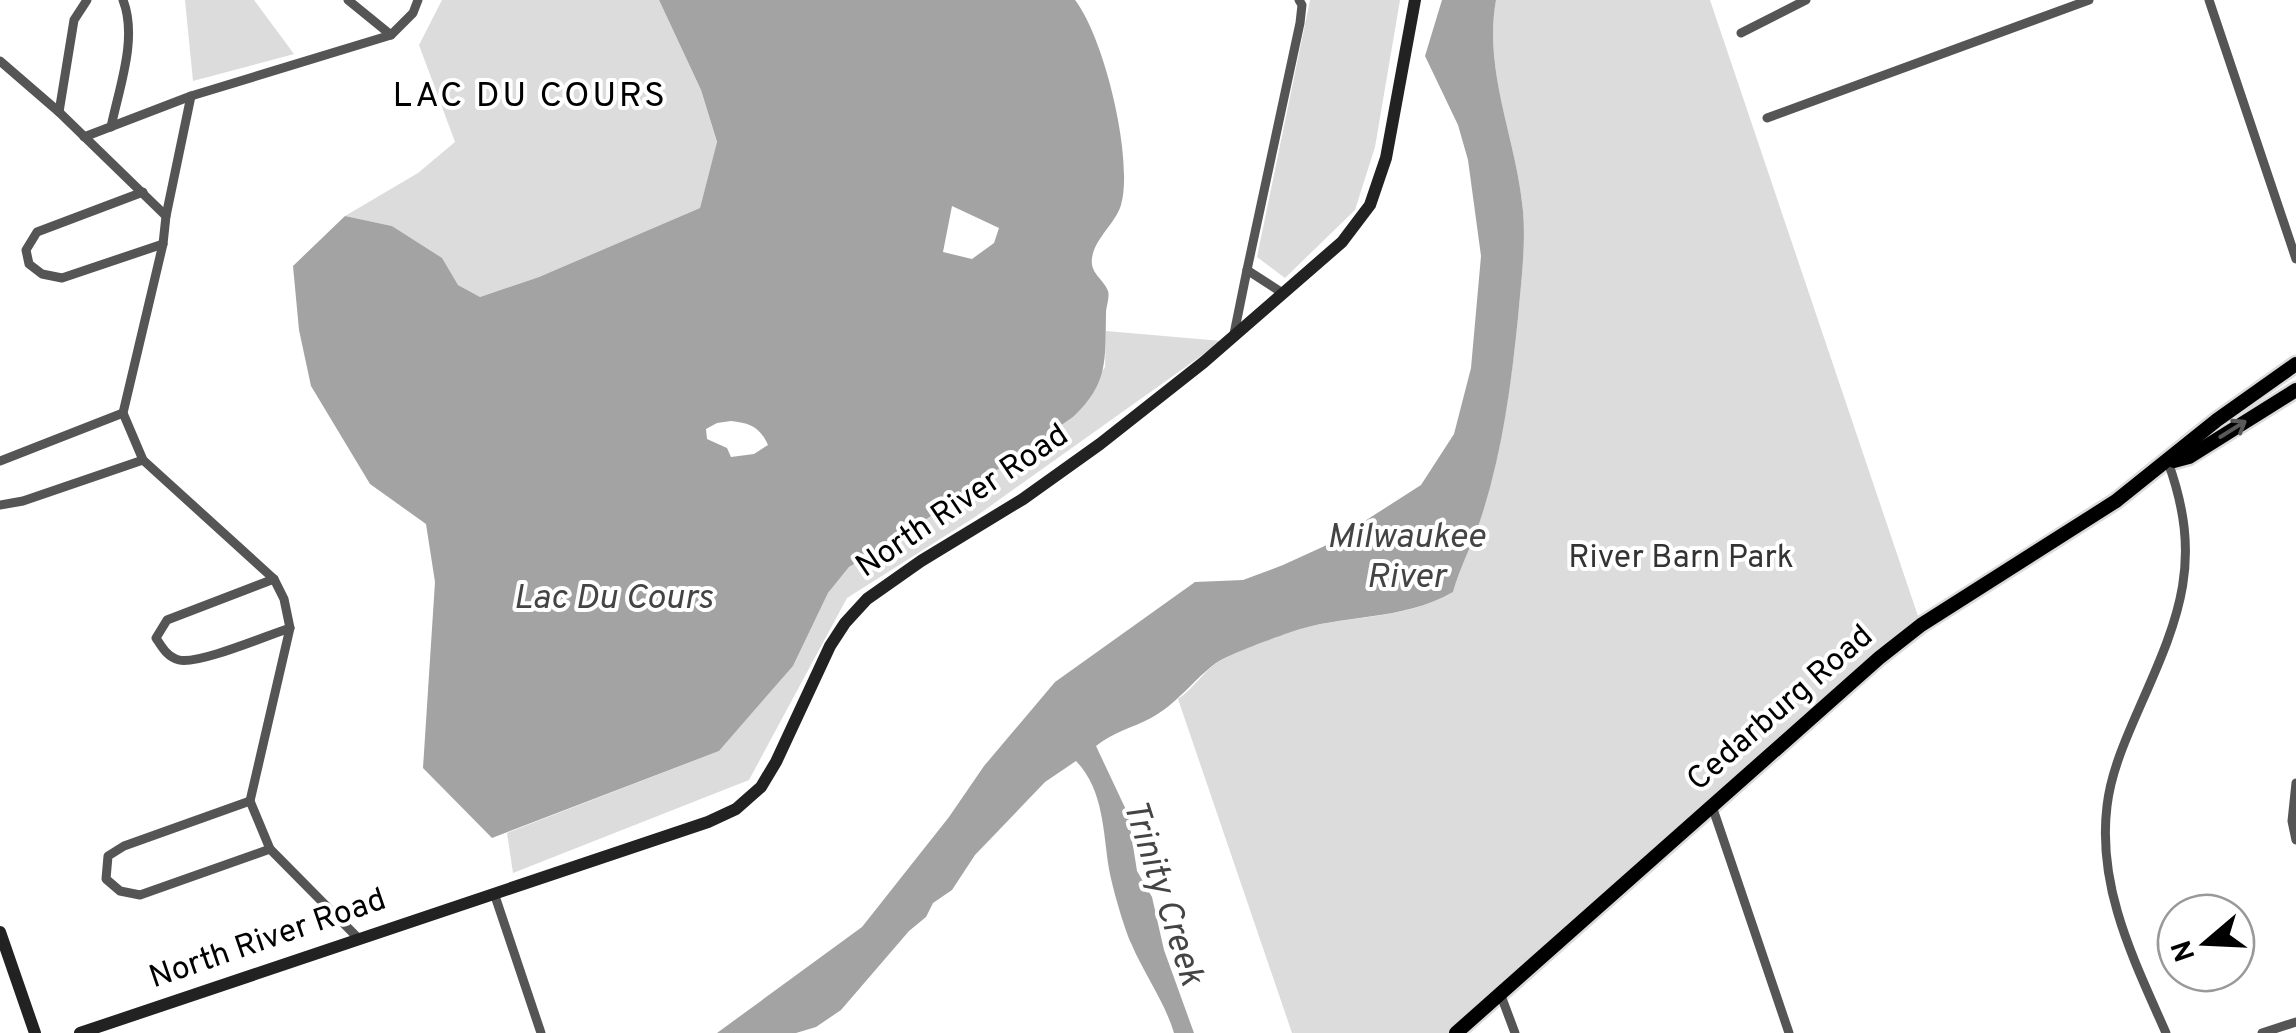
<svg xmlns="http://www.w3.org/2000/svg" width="2296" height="1033" font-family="Overpass,sans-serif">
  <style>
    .green { fill: #dcdcdc }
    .water { fill: #a3a3a3; fill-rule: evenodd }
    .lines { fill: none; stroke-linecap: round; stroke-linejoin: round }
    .primary-casing { stroke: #dbdbdb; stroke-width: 19 }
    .street { stroke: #555; stroke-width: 9 }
    .secondary { stroke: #222; stroke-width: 12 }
    .primary { stroke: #000; stroke-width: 14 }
    .oneway { stroke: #595959 }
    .labels { text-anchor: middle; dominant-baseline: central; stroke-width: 8; stroke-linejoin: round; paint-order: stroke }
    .street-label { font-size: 32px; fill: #000; stroke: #fff }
    .park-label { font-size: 32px; fill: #333; stroke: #fff }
    .neighbourhood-label { font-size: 35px; letter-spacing: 2.5px; fill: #000; stroke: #fff }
    .water-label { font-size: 35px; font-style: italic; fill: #444; stroke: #fff }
  </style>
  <rect width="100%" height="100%" fill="#fff"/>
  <!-- green -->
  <g class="green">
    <path d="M185 0H254L294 54 193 81Z"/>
    <path d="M442 0H659L701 90 717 143 700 208 539 277 480 297 458 285 441 258 392 226 345 216 418 173 455 142 419 45Z"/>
    <path d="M1310 0H1400L1375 147 1355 210 1285 278 1257 257Z"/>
    <path d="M1496 0H1710L1921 625 1456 1033H1292L1178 699C1193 689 1203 672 1218 662 1230 654 1274 637 1289 632 1344 614 1401 622 1453 592 1460 567 1472 545 1480 521 1501 455 1511 386 1518 318 1521 282 1526 247 1523 211 1517 140 1483 72 1496 0Z"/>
    <path d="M1106 331 1222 341 975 517 847 598 749 780 513 873 507 833 719 751 793 666 828 593 849 567 918 525 1073 417 1105 367Z"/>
  </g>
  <!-- water -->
  <g class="water">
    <path d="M659 0H1075C1104 37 1134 159 1121 205 1115 224 1095 238 1092 258 1090 274 1103 278 1108 291 1110 297 1106 307 1106 313 1105 360 1109 383 1073 417L918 525 849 567 828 593 793 666 719 751 492 838 423 768 435 582 426 524 370 484 311 386 299 330 293 266 345 216 392 226 442 258 458 285 480 297 539 277 700 208 717 142 701 90ZM952 206 999 228 994 243 972 259 943 252ZM731 421C750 423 760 427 768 445L754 454 731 457 727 448 707 439 706 429 717 423Z"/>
    <path d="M1442 0H1496C1483 72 1517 140 1523 211 1526 247 1521 282 1518 318 1511 386 1502 455 1480 521 1472 545 1460 567 1453 592 1401 622 1343 613 1288 633 1271 639 1230 654 1216 663 1193 680 1177 704 1151 718 1132 728 1113 732 1096 746L1128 814 1137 871 1152 897 1164 950 1194 1033H1174C1164 1000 1144 974 1131 943 1124 928 1112 886 1109 869 1103 832 1104 790 1076 761L1045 782 975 855 952 890 933 903 926 917 909 931 841 1010 816 1027 796 1033H717L862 927 949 817 984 766 1055 682 1195 582 1243 580 1283 565 1329 544 1421 485 1454 434 1471 368 1481 256 1468 160 1458 125 1425 56Z"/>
  </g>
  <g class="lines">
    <defs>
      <g id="primary">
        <path d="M2174 461 2189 457 2296 390"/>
        <path d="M1456 1033 1879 658 1921 625 2116 501 2217 420 2296 364"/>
      </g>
    </defs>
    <!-- primary casing -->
    <use href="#primary" class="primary-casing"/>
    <!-- street -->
    <g class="street">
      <path d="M348 0 391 35"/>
      <path d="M2209 0 2296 259"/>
      <path d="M1741 33 1806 0"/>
      <path d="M0 61 59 112 166 216"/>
      <path d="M191 96 166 216 163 244 123 413 143 460 274 579 284 599 290 628 250 801 270 849 358 938"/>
      <path d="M59 112 74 20 87 0"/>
      <path d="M1767 118 2089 0"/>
      <path d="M111 127C119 88 138 38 123 0"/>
      <path d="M84 137 191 96 391 35 413 13 418 0"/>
      <path d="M143 192 37 232 26 250 29 264 42 274 62 278 163 244"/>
      <path d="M1281 292 1247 270 1300 23 1302 5 1299 0"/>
      <path d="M1234 334 1247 270"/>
      <path d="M0 461 123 413"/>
      <path d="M0 505 23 501 143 460"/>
      <path d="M274 579 167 620 156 638C162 647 167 657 179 660 198 665 268 635 290 628"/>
      <path d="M2296 783 2292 821 2296 840"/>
      <path d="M250 801 124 846 108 856 106 879 120 891 140 895 270 849"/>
      <path d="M1712 806 1789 1033"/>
      <path d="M494 893 541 1033"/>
      <path d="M1500 993 1515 1033"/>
      <path d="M2166 1033C2134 960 2097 888 2107 806 2111 771 2127 736 2141 704 2181 614 2203 559 2168 462"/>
      <path d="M2262 1033 2296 1022"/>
    </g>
    <!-- secondary -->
    <g class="secondary">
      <path d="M0 932 35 1033"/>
      <path d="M80 1033 708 822 736 809 761 787 776 762 830 646 845 623 867 599 921 561 1023 499 1100 444 1204 362 1342 242 1370 205 1386 158 1415 0"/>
    </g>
    <!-- primary -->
    <use href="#primary" class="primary"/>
  </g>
  <!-- one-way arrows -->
  <defs><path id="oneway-shaft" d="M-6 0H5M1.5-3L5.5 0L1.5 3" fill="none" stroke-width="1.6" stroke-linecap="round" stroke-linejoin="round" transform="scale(2.5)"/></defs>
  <use class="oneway" href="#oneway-shaft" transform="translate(2233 429) rotate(-32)"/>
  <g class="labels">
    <!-- street labels -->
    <g class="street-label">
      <text transform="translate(963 502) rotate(-34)">North River Road</text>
      <text transform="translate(1781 709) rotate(-41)">Cedarburg Road</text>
      <text transform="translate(268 940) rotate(-19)">North River Road</text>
    </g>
    <!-- park labels -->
    <g class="park-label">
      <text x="1681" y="559">River Barn Park</text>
    </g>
    <!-- neighbourhood labels -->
    <g class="neighbourhood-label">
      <text x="530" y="97">LAC DU COURS</text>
    </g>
    <!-- water labels -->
    <g class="water-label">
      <text x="1406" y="538">Milwaukee<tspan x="1406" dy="40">River</tspan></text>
      <text x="613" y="599">Lac Du Cours</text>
      <text transform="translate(1162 893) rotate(72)">Trinity Creek</text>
    </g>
  </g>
  <!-- north arrow -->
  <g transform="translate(2206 943) rotate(251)"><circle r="48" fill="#ffffff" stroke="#999999" stroke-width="2.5"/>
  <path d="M0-8L18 38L0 25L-18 38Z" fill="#000000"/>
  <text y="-15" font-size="28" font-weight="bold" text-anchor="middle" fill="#000000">N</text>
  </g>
</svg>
